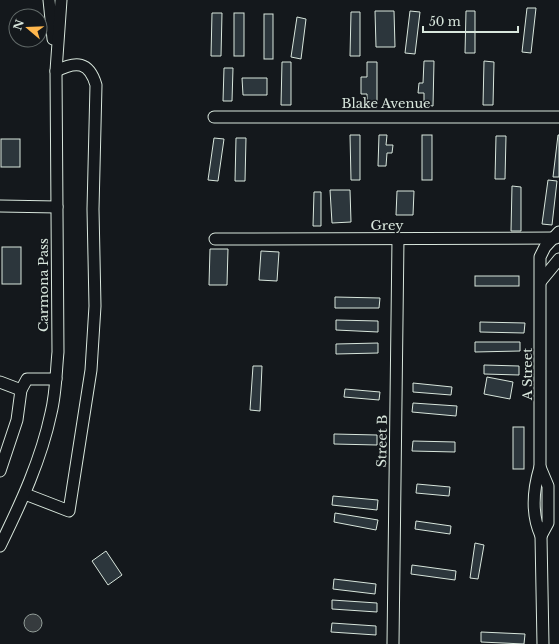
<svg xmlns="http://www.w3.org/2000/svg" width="559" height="644" font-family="'Libre Baskerville',serif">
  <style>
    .water { fill: #363b3e; stroke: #939e99 }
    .building { fill: #2c363c; stroke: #d8e6dc }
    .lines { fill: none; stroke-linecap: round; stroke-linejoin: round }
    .minor-casing { stroke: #d8e6dc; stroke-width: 13 }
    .minor { stroke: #14181c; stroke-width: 11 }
    .labels { text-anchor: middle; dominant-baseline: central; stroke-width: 3; stroke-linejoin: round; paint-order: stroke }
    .street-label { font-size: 13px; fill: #d8e6dc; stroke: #14181c }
  </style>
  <rect width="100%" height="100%" fill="#14181c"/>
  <!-- water -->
  <circle class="water" cx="33" cy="623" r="9"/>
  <!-- building -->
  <g class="building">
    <path d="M527 8H536L531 53 522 52Z"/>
    <path d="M375 11H394L395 47H376Z"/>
    <path d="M410 11 420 12 415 54 405 53Z"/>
    <path d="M466 11H475V53H465Z"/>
    <path d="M351 12H360V56H350Z"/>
    <path d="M212 13H222L221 56H211Z"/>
    <rect x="234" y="13" width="10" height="43"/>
    <rect x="264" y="14" width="9" height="45"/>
    <path d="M297 17 306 19 301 59 291 57Z"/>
    <path d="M424 61H434L433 106 424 105V93H418L419 83H423Z"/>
    <path d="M484 61 494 62 493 105H483Z"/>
    <path d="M282 62H291V105H281Z"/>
    <path d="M367 62H377V104H367V94H361V77H367Z"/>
    <path d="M224 68H233L232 101H223Z"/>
    <path d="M242 78H267V95H243Z"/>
    <path d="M350 135H360V180H351Z"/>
    <path d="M379 135H387L386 145H393L392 153H387L386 166H378Z"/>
    <rect x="422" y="135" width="10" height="45"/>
    <path d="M558 135H559V177H553Z"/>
    <path d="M496 136H506L505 179H495Z"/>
    <path d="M214 138 224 139 218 181 208 180Z"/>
    <path d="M236 138H246L245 181H235Z"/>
    <rect x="1" y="139" width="19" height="28"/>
    <path d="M548 180 557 181 552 225 542 224Z"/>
    <path d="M512 186 521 187V231H511Z"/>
    <path d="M330 190H350L351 222 332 223Z"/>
    <path d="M397 191H414L413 215H396Z"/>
    <path d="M314 192H321V226H313Z"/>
    <rect x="2" y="247" width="19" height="37"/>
    <path d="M210 249H228L227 285H209Z"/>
    <path d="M261 251 279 252 277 281 259 280Z"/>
    <rect x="475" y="276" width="44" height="10"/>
    <path d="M335 297 380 298 379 308H335Z"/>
    <path d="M336 320 378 321V332L336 330Z"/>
    <path d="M480 322 525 323 524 333 480 332Z"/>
    <path d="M475 342H520V351L475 352Z"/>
    <path d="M378 343V353L336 354V344Z"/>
    <path d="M484 365 519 366V375L484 374Z"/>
    <path d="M253 366H262L260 411 250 410Z"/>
    <path d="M487 377 513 382 510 399 484 394Z"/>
    <path d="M413 383 452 387 451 395 413 392Z"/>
    <path d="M345 389 380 392 379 400 344 397Z"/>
    <path d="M413 403 457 406 456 416 412 412Z"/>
    <rect x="513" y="427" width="11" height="42"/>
    <path d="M334 434 377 435V445L334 444Z"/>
    <path d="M413 441 455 442V452L412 451Z"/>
    <path d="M417 484 450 487 449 496 416 493Z"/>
    <path d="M333 496 378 500 377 510 332 505Z"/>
    <path d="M335 513 378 520 376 530 334 522Z"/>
    <path d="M416 521 451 526 450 534 415 529Z"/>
    <path d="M475 543 484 545 478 579 470 578Z"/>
    <path d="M106 551 122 575 108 585 92 561Z"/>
    <path d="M412 565 456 571 455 580 411 574Z"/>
    <path d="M334 579 376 584 375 594 333 589Z"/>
    <path d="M332 600 377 603V612L332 609Z"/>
    <path d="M332 623 376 626V635L331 632Z"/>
    <path d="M481 632 525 634 524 644 481 642Z"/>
  </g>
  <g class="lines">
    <defs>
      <g id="minor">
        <path d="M49 0 53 39"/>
        <path d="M214 117H559"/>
        <path d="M0 206 57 207"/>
        <path d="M215 239 556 238"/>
        <path d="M541 281 559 259"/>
        <path d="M0 382 21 390"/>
        <path d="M540 467 548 486V523L541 536"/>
        <path d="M0 471 17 420 21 390 27 379H56"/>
        <path d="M25 494 69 511 91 370 95 306 93 209 96 85C89 61 76 61 56 71"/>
        <path d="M0 546C21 503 41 460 51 413 56 393 56 372 58 352L56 71 61 0"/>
        <path d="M393 644 398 239"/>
        <path d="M543 644 541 536C531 514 533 490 540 467V257L545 247 559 232"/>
      </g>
    </defs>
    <!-- minor casing -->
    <use href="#minor" class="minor-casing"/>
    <!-- minor -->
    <use href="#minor" class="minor"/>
  </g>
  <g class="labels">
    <!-- street labels -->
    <g class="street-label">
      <text x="386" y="103">Blake Avenue</text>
      <text x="387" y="225">Grey</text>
      <text transform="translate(43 285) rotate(-90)">Carmona Pass</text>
      <text transform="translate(527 374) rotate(-90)">A Street</text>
      <text transform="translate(382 441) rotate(-89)">Street B</text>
    </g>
  </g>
  <!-- north arrow -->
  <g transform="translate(28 28) rotate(289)"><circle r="19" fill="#14181c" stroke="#626a69"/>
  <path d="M0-3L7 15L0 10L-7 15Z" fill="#ffb74d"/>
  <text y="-6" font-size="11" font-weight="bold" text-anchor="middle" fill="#d8e6dc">N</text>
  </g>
  <!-- scale -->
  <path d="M423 26v6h95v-6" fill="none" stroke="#d8e6dc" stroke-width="2"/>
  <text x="429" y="26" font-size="12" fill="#d8e6dc" stroke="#14181c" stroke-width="3" paint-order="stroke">50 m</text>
</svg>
